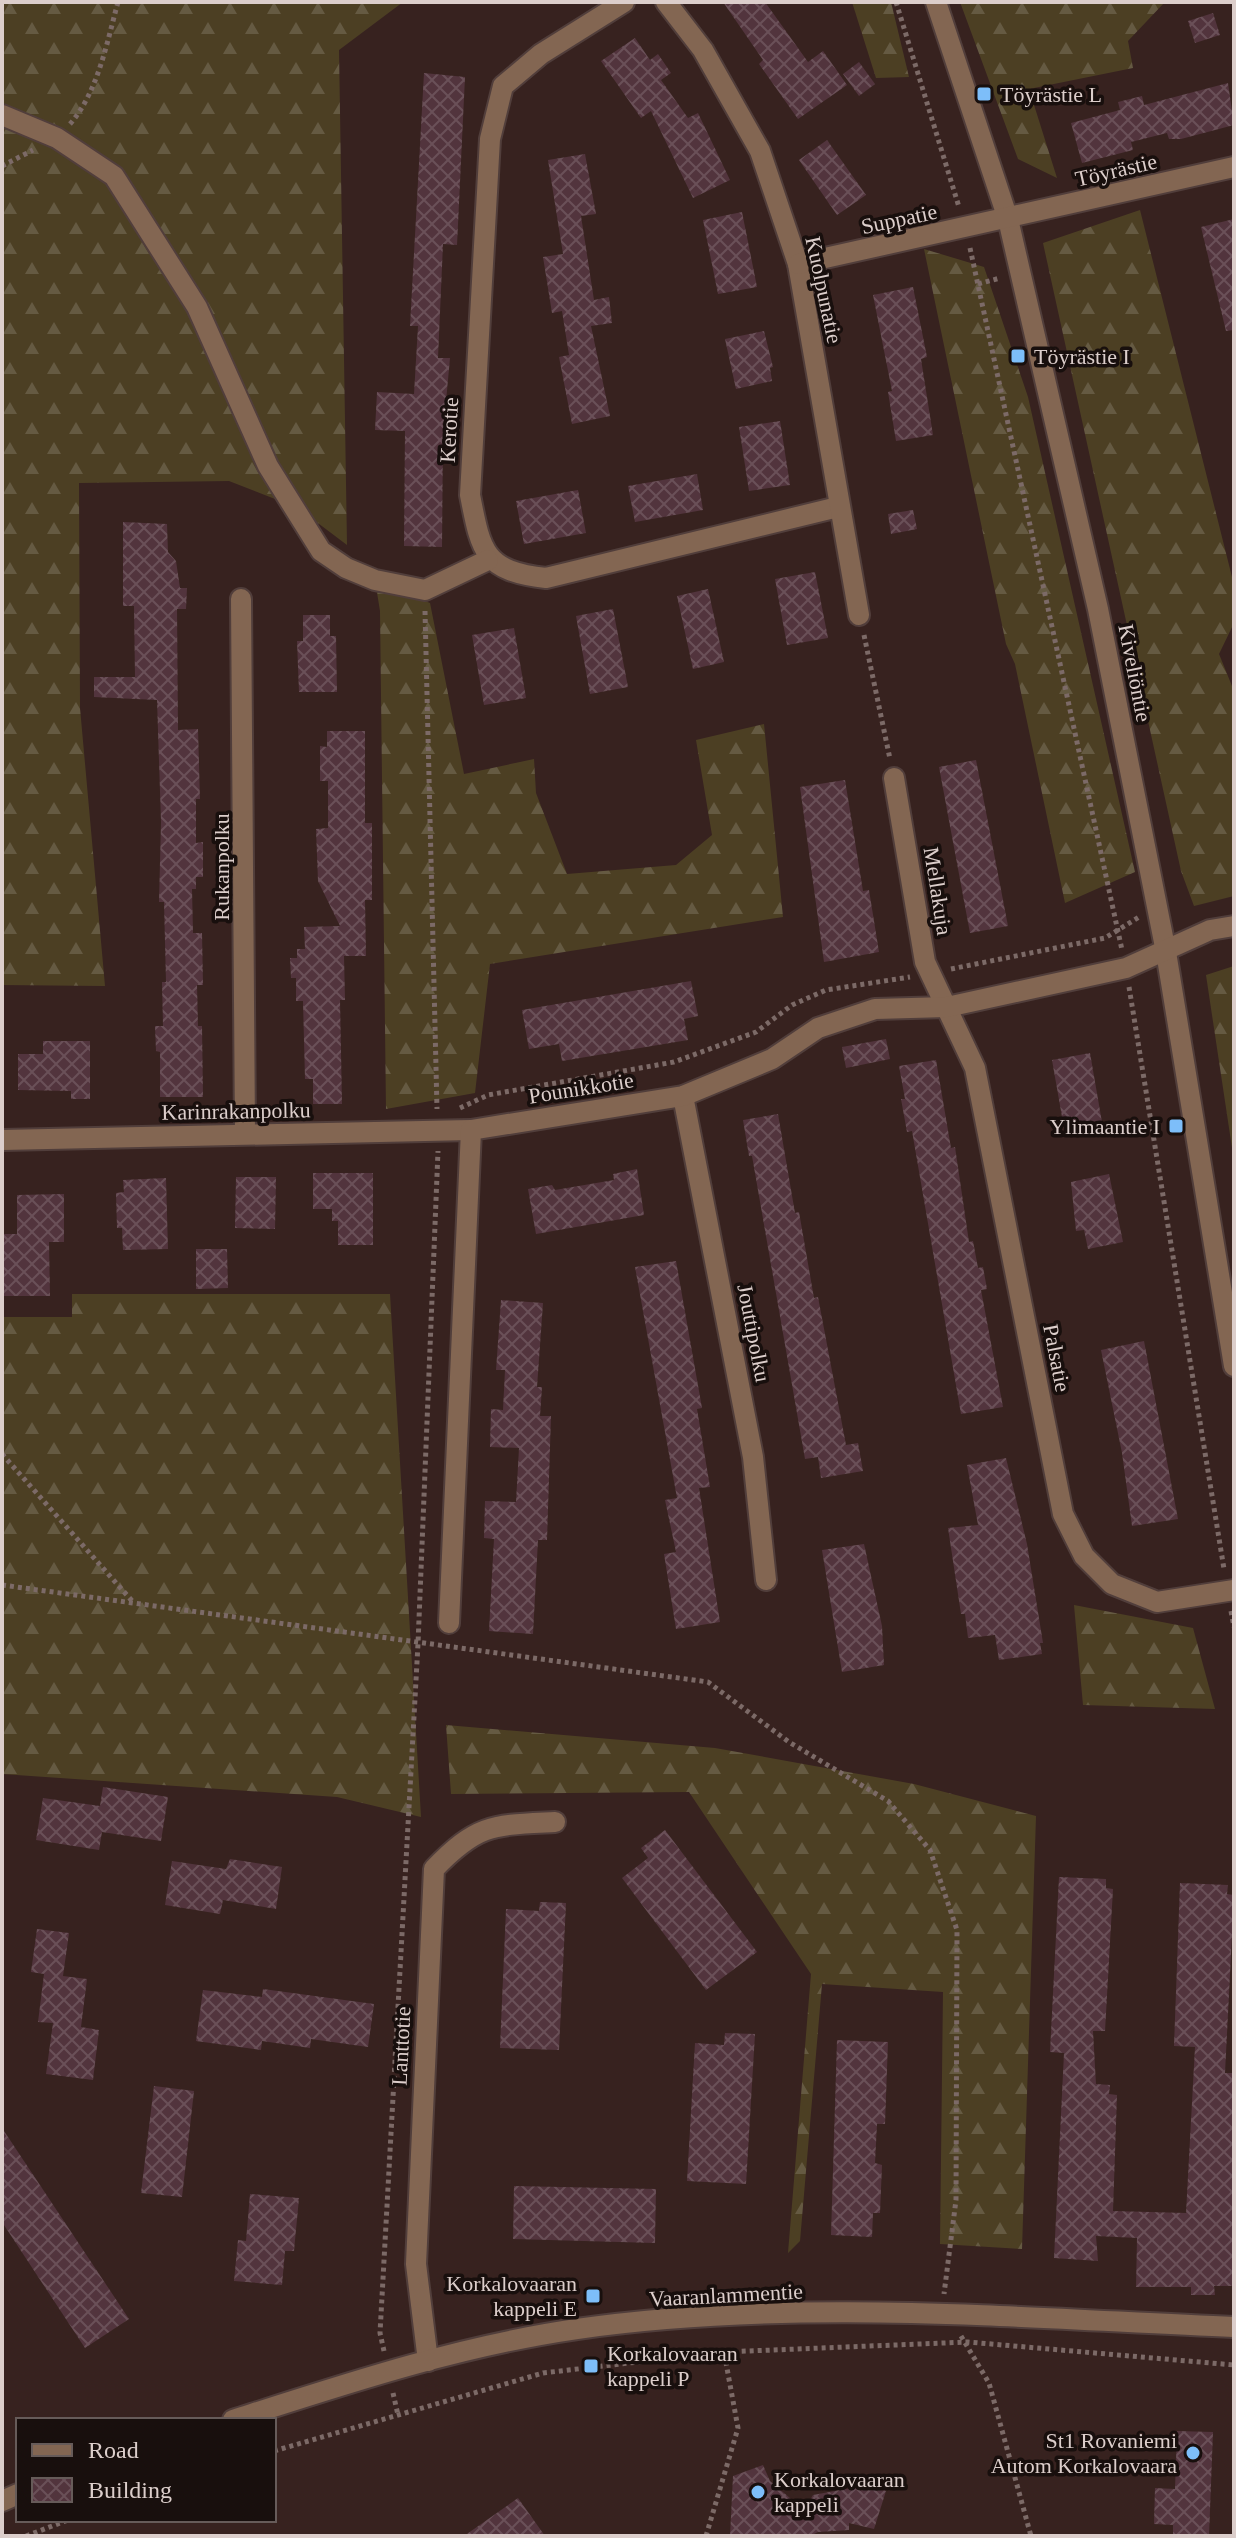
<svg xmlns="http://www.w3.org/2000/svg" width="1236" height="2538" font-family="Georgia,serif">
  <style>
    .forest { fill: url(#forest-firs) }
    .building { fill: url(#building-cross-hatch) }
    .lines { fill: none; stroke-linecap: round; stroke-linejoin: round }
    .minor-casing { stroke: #513e3b; stroke-width: 24 }
    .path { stroke: #7c6a67; stroke-width: 5; stroke-dasharray: 4 4; stroke-linecap: butt }
    .minor { stroke: #836652; stroke-width: 20 }
    .poi-dot { fill: #7dbef9; stroke: #180f0d; stroke-width: 3 }
    .labels { text-anchor: middle; dominant-baseline: central; stroke-width: 7; stroke-linejoin: round; paint-order: stroke }
    .poi-label { font-size: 22px; fill: #dccecb; stroke: #180f0d; text-anchor: start }
    .street-label { font-size: 22px; fill: #dccecb; stroke: #180f0d }
  </style>
  <defs>
    <pattern id="forest-firs" width="22" height="20" patternUnits="userSpaceOnUse" patternTransform="scale(2)"><rect width="22" height="20" fill="#4c3f23"/><path d="M5 1l3.5 6h-7zM16 11l3.5 6h-7z" fill="#655a42"/></pattern>
    <pattern id="building-cross-hatch" width="8" height="8" patternUnits="userSpaceOnUse" patternTransform="scale(2)"><rect width="8" height="8" fill="#52343d"/><path d="M0 0l8 8M0 8l8-8" fill="none" stroke="#6a5058"/></pattern>
  </defs>
  <rect width="100%" height="100%" fill="#37221f"/>
  <!-- forest -->
  <g class="forest">
    <path d="M2 2H403L339 50 347 545 298 508 229 481 79 483 80 708 105 986 2 985Z"/>
    <path d="M852 2H891L909 77 876 78Z"/>
    <path d="M960 2H1169L1164 3 1128 41 1133 68 1029 89 1057 178 1018 159Z"/>
    <path d="M1140 210 1234 585V623L1219 654 1234 691V896L1194 906 1181 871 1043 243Z"/>
    <path d="M924 249 984 267 1028 397 1135 872 1065 903 1015 664 1006 644Z"/>
    <path d="M375 580 430 603 464 774 534 759 536 793 567 874 676 865 712 835 696 740 764 724 783 917 490 964 475 1093 386 1109 380 611Z"/>
    <path d="M1234 966V1161L1206 975Z"/>
    <path d="M72 1294H390L421 1817 337 1797 2 1774V1317H72Z"/>
    <path d="M1074 1605 1193 1628 1215 1709 1083 1705Z"/>
    <path d="M446 1725 715 1748 914 1784 1036 1816 1022 2249 940 2244 943 1992 822 1984 800 2241 788 2253 811 1974 689 1792 451 1794Z"/>
  </g>
  <!-- building -->
  <g class="building">
    <path d="M723 2H765L808 62 823 51 847 85 798 119 759 64 763 60Z"/>
    <path d="M1213 13 1220 35 1195 43 1188 21Z"/>
    <path d="M635 38 650 60 658 54 671 73 661 80 688 118 698 113 730 180 693 198 651 111 641 118 601 61Z"/>
    <path d="M859 62 875 84 859 96 843 74Z"/>
    <path d="M424 73 465 77 457 245 443 244 438 358H450L443 434 442 547 404 546 405 431 375 430 377 392 414 394 418 326H410Z"/>
    <path d="M1228 83 1234 125 1181 139H1169L1167 133 1131 142 1133 150 1082 163 1071 123 1120 110 1118 102 1142 96 1144 105Z"/>
    <path d="M827 140 866 195 837 215 799 160Z"/>
    <path d="M585 154 596 214 581 216 594 300 609 297 612 323 591 326 610 416 572 424 559 357 569 355 562 311 552 313 543 257 563 254 548 160Z"/>
    <path d="M742 212 757 287 718 294 703 220Z"/>
    <path d="M1234 219V330L1226 331 1201 227Z"/>
    <path d="M913 287 927 357 921 359 933 435 896 441 888 392 892 391 873 295Z"/>
    <path d="M764 331 773 367 770 368 772 381 736 389 725 339Z"/>
    <path d="M780 421 790 485 749 491 739 427Z"/>
    <path d="M697 474 703 510 635 522 628 486Z"/>
    <path d="M578 490 586 533 524 544 516 501Z"/>
    <path d="M913 510 917 529 891 534 888 514Z"/>
    <path d="M123 522 167 524 168 552 176 561 180 588H187L186 609H177L178 730 198 729 200 799H196V843L203 842V877H196V889H192L193 933H202L203 985H197L198 1026H202L203 1097H160V1052L156 1051 155 1026H163L162 982H166L164 902H159L161 822 157 700 94 697V677H135L134 606H123Z"/>
    <path d="M815 572 828 638 787 645 775 579Z"/>
    <path d="M708 589 724 662 693 669 677 596Z"/>
    <path d="M613 609 628 687 590 694 576 616Z"/>
    <path d="M303 615H330V636H336L337 692H299L297 641H303Z"/>
    <path d="M514 628 526 698 484 705 472 635Z"/>
    <path d="M327 731H365V823H372V900H365L366 956H344L345 1000H340L342 1104H313V1079H305L303 1001H296V978H291L290 958H297V949H305L304 927 340 926 318 881 316 829 328 828V781H320V746L327 747Z"/>
    <path d="M976 760 1008 926 970 933 939 767Z"/>
    <path d="M845 780 863 891 869 890 879 952 824 962 800 787Z"/>
    <path d="M691 981 698 1016 684 1019 688 1040 562 1061 559 1044 529 1049 522 1010Z"/>
    <path d="M886 1039 890 1059 846 1068 842 1047Z"/>
    <path d="M43 1041H90V1099H71V1091L18 1090V1054H43Z"/>
    <path d="M1090 1053 1103 1128 1065 1134 1052 1060Z"/>
    <path d="M936 1060 951 1148 955 1147 969 1242 973 1241 978 1268 983 1267 987 1289 981 1290 1003 1407 961 1414 912 1131 907 1132 901 1099H905L899 1066Z"/>
    <path d="M778 1114 795 1213 799 1212 814 1298 818 1297 846 1445 858 1443 863 1471 821 1478 818 1457 805 1459 752 1156H749L743 1120Z"/>
    <path d="M637 1169 644 1215 536 1234 528 1189 552 1185 555 1190 614 1180 613 1174Z"/>
    <path d="M313 1173H373V1245H338V1221H332V1209H313Z"/>
    <path d="M1109 1174 1123 1242 1088 1249 1084 1230 1076 1231 1071 1182Z"/>
    <path d="M236 1177H276L275 1229 235 1228Z"/>
    <path d="M166 1178 168 1249 123 1250 122 1228H117L116 1193 124 1192 123 1180Z"/>
    <path d="M64 1194V1242H49L50 1296H2V1234H17V1195Z"/>
    <path d="M196 1249H227L228 1288 196 1289Z"/>
    <path d="M676 1261 702 1408 697 1409 710 1487 699 1488 720 1622 676 1629 664 1554 676 1552 665 1500 677 1498 635 1267Z"/>
    <path d="M501 1300 543 1303 537 1387H542L540 1416H551L547 1540H538L533 1634 489 1631 494 1539 484 1538 485 1501 516 1502 519 1448 490 1447 491 1409 503 1410 505 1370H496Z"/>
    <path d="M1144 1341 1178 1519 1132 1526 1122 1453 1101 1350Z"/>
    <path d="M1006 1458 1027 1544 1043 1643H1040L1042 1654 999 1660 995 1635 968 1638 965 1614H961L948 1528 978 1525 967 1465Z"/>
    <path d="M864 1544 882 1626 884 1665 842 1672 822 1550Z"/>
    <path d="M103 1787 168 1797 161 1841 102 1832 99 1850 36 1840 43 1798 100 1806Z"/>
    <path d="M665 1830 757 1952 706 1990 622 1878 648 1858 641 1848Z"/>
    <path d="M230 1859 282 1867 276 1909 223 1900 220 1914 165 1905 172 1861 226 1869Z"/>
    <path d="M1059 1877 1106 1879V1888L1113 1889 1105 2031H1093L1096 2084 1110 2085 1109 2094 1117 2095 1113 2211 1186 2213 1195 2047 1174 2046 1180 1883 1228 1885 1227 1894 1234 1895 1225 2073H1234V2286H1214L1215 2295H1191V2287H1136L1137 2238 1096 2236 1098 2261 1054 2258 1064 2053 1050 2052Z"/>
    <path d="M540 1902 566 1903 559 2050 500 2048 506 1909 539 1911Z"/>
    <path d="M37 1929 69 1933 63 1976 87 1979 81 2027 99 2030 93 2080 46 2074 53 2023 38 2022 44 1974 31 1972Z"/>
    <path d="M263 1989 374 2004 368 2047 311 2039 310 2048 262 2041 261 2050 196 2041 203 1990 262 1997Z"/>
    <path d="M725 2033 755 2034 746 2184 687 2181 695 2043 724 2045Z"/>
    <path d="M837 2040 888 2042 885 2124H877L875 2163 882 2165 880 2213H873L872 2237 831 2235Z"/>
    <path d="M154 2086 194 2091 182 2197 141 2193Z"/>
    <path d="M2 2128 129 2319 85 2348 2 2222Z"/>
    <path d="M514 2186 656 2189 655 2243 513 2239Z"/>
    <path d="M250 2194 299 2198 294 2251H285L282 2285 234 2281 238 2240 246 2241Z"/>
    <path d="M1177 2431 1213 2432 1209 2536H1173V2525L1154 2524 1155 2488 1175 2489Z"/>
    <path d="M763 2465 770 2481 804 2510 813 2495 862 2486 886 2491 874 2529 849 2523V2530L818 2532 810 2536H730L733 2476Z"/>
    <path d="M518 2498 545 2536H464Z"/>
  </g>
  <g class="lines">
    <defs>
      <g id="minor">
        <path d="M624 2 541 54 503 86 490 139 470 495C481 552 484 571 546 578L838 507"/>
        <path d="M666 2 703 50 760 151 798 264 859 615"/>
        <path d="M936 2 1008 219 1098 609 1166 952 1234 1366"/>
        <path d="M2 115 57 138 114 176 197 307 268 466 321 551 346 568 375 580 425 590 488 560"/>
        <path d="M798 264 1234 167"/>
        <path d="M241 599 245 1134"/>
        <path d="M894 778 925 962 975 1068 1063 1514 1084 1556 1112 1584 1157 1602 1234 1590"/>
        <path d="M683 1096 753 1457 766 1580"/>
        <path d="M2 1140 471 1130"/>
        <path d="M449 1623 471 1130 683 1096 772 1059 818 1028 875 1009 947 1007 1126 968 1210 930 1234 926"/>
        <path d="M428 2361 416 2264 434 1869C478 1823 494 1825 555 1822"/>
        <path d="M233 2420C345 2384 459 2346 577 2329 794 2298 1016 2318 1234 2327"/>
        <path d="M2 2501 18 2494"/>
      </g>
    </defs>
    <!-- minor casing -->
    <use href="#minor" class="minor-casing"/>
    <!-- path -->
    <g class="path">
      <path d="M896 2 959 207"/>
      <path d="M70 124C98 92 107 42 118 2"/>
      <path d="M2 166 33 150"/>
      <path d="M970 248 1122 950"/>
      <path d="M978 284 1000 278"/>
      <path d="M425 611 437 1109"/>
      <path d="M864 635 890 759"/>
      <path d="M951 969 1105 938 1139 917"/>
      <path d="M1129 987 1224 1569"/>
      <path d="M460 1108 488 1095 674 1062 756 1032 792 1005 826 990 910 977"/>
      <path d="M2 1454 133 1602"/>
      <path d="M2 1585 708 1682 789 1742 888 1801 930 1850 957 1930 956 2200 944 2294"/>
      <path d="M1231 1611 1234 1627"/>
      <path d="M961 2336 989 2383 1031 2536"/>
      <path d="M384 2351 380 2333 418 1644 438 1151"/>
      <path d="M393 2393 398 2415"/>
      <path d="M274 2451 543 2373 724 2352 968 2342 1234 2365"/>
      <path d="M26 2536 68 2520"/>
      <path d="M706 2536 738 2428 724 2352"/>
    </g>
    <!-- minor -->
    <use href="#minor" class="minor"/>
  </g>
  <!-- markers -->
  <g class="poi-dot">
    <rect x="976" y="86" width="16" height="16" rx="4"/>
    <rect x="1010" y="348" width="16" height="16" rx="4"/>
    <rect x="1168" y="1118" width="16" height="16" rx="4"/>
    <rect x="585" y="2288" width="16" height="16" rx="4"/>
    <rect x="583" y="2358" width="16" height="16" rx="4"/>
    <circle cx="1193" cy="2453" r="8"/>
    <circle cx="758" cy="2492" r="8"/>
  </g>
  <g class="labels">
    <!-- poi labels -->
    <g class="poi-label">
      <text x="1000" y="94">Töyrästie L</text>
      <text x="1034" y="356">Töyrästie I</text>
      <text x="1160" y="1126" text-anchor="end">Ylimaantie I</text>
      <text x="577" y="2283" text-anchor="end">Korkalovaaran<tspan x="577" dy="25">kappeli E</tspan></text>
      <text x="607" y="2353">Korkalovaaran<tspan x="607" dy="25">kappeli P</tspan></text>
      <text x="1177" y="2440" text-anchor="end">St1 Rovaniemi<tspan x="1177" dy="25">Autom Korkalovaara</tspan></text>
      <text x="774" y="2479">Korkalovaaran<tspan x="774" dy="25">kappeli</tspan></text>
    </g>
    <!-- street labels -->
    <g class="street-label">
      <text transform="translate(1116 170) rotate(-13)">Töyrästie</text>
      <text transform="translate(899 219) rotate(-12)">Suppatie</text>
      <text transform="translate(824 290) rotate(78)">Kuolpunatie</text>
      <text transform="translate(449 430) rotate(-87)">Kerotie</text>
      <text transform="translate(1135 673) rotate(79)">Kiveliöntie</text>
      <text transform="translate(221 867) rotate(-90)">Rukanpolku</text>
      <text transform="translate(938 891) rotate(81)">Mellakuja</text>
      <text transform="translate(581 1088) rotate(-9)">Pounikkotie</text>
      <text transform="translate(236 1111) rotate(-1)">Karinrakanpolku</text>
      <text transform="translate(754 1333) rotate(79)">Jouttipolku</text>
      <text transform="translate(1057 1358) rotate(79)">Palsatie</text>
      <text transform="translate(401 2046) rotate(-87)">Lanttotie</text>
      <text transform="translate(726 2295) rotate(-3)">Vaaranlammentie</text>
    </g>
  </g>
  <!-- border -->
  <rect width="1236" height="2538" fill="none" stroke="#dccecb" stroke-width="8"/>
  <!-- legend -->
  <rect x="16" y="2418" width="260" height="104" fill="#180f0d" stroke="#665b59" stroke-width="2"/>
  <rect x="32" y="2444" width="40" height="12" fill="#836652" stroke="#665b59" stroke-width="2"/>
  <text x="88" y="2458" font-size="24" fill="#dccecb">Road</text>
  <rect x="32" y="2478" width="40" height="24" fill="url(#building-cross-hatch)" stroke="#665b59" stroke-width="2"/>
  <text x="88" y="2498" font-size="24" fill="#dccecb">Building</text>
</svg>
